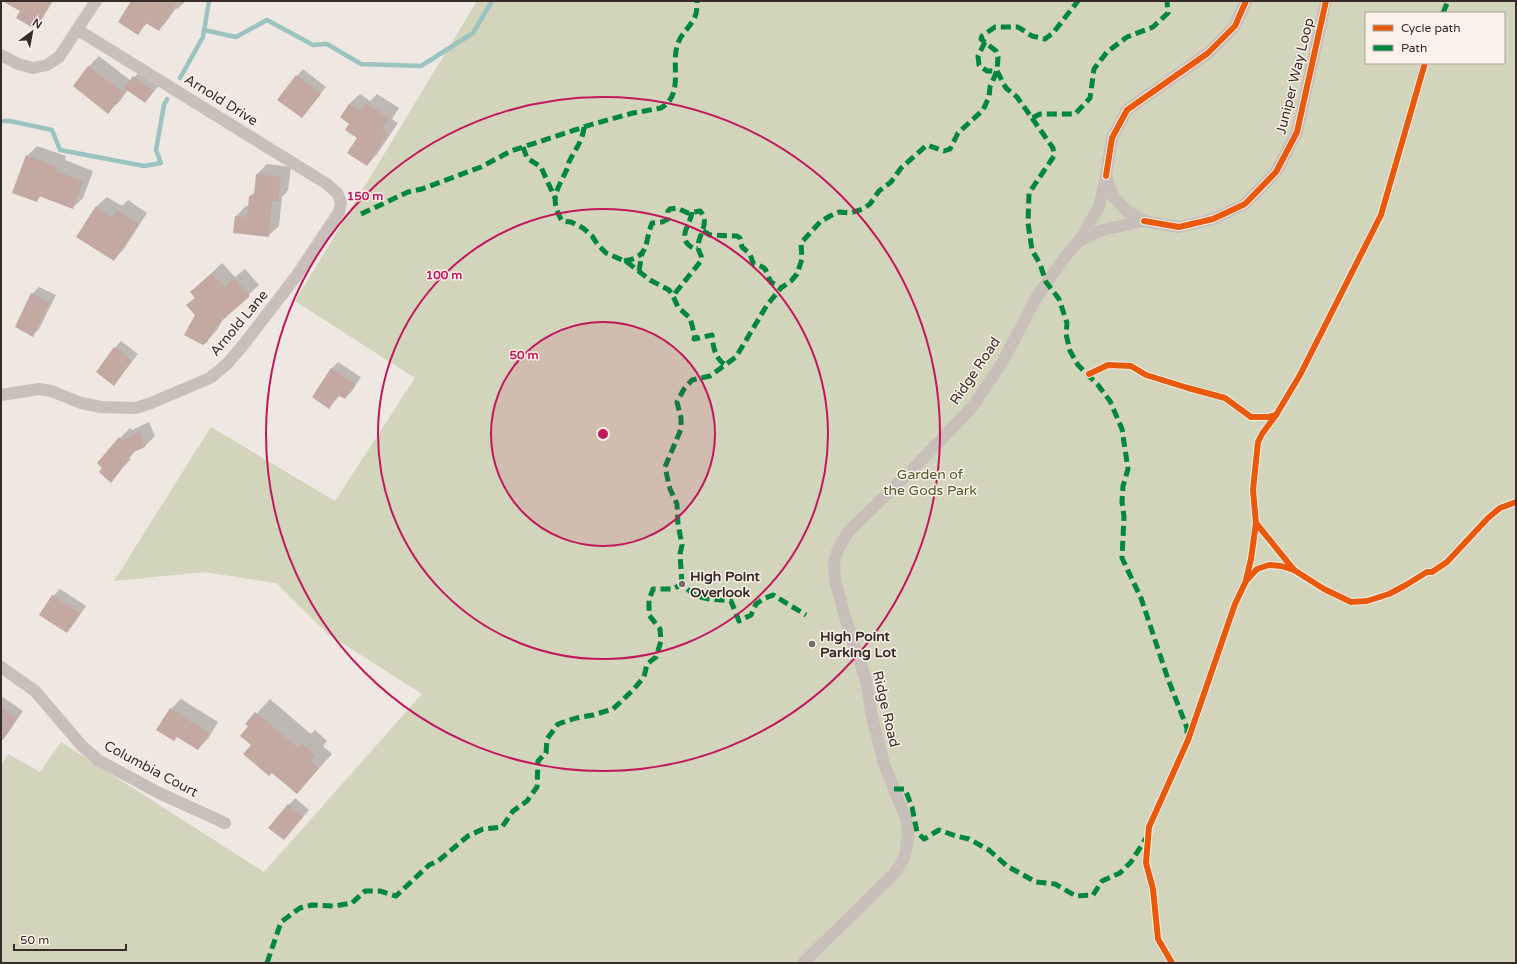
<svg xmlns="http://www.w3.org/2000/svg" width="1517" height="964" font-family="'Varela Round',sans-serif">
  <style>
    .green { fill: #d2d4bb; fill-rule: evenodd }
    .shadow { fill: #0003 }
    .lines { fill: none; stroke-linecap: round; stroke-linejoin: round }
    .stream { stroke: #9bc3bf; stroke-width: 4.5 }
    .building { fill: #c4a8a2 }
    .street { stroke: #c8bfbb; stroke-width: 12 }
    .quiet { stroke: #00873e; stroke-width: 5; stroke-dasharray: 10 5; stroke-linecap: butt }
    .cycleway-casing { stroke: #fbf1e9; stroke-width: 8 }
    .cycleway { stroke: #e8590c; stroke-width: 6 }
    .ring { fill: none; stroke: #c2185b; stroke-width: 2 }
    .poi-dot { fill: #786d69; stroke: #fbf1e9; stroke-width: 1.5 }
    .labels { text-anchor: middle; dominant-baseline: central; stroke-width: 3; stroke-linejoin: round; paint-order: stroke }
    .street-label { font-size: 14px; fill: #392b28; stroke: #fbf1e9 }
    .park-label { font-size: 14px; fill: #4e5a29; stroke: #fbf1e9 }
    .poi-label { font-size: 14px; font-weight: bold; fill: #392b28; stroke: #fbf1e9; text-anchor: start }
    .centre { fill: #c2185b; stroke: #fbf1e9; stroke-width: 2 }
    .ring-label { font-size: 12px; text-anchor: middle; font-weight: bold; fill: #c2185b; stroke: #fbf1e9; stroke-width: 3; stroke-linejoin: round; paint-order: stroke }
  </style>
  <rect width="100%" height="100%" fill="#eee7e2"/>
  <!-- green -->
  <path class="green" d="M477 1H1516V963H1V766L8 754 40 772 61 742 264 872 422 694 328 634 276 583 204 572 114 581 211 427 335 501 415 378 295 301ZM1366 13H1504V63H1366Z"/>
  <!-- shadow -->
  <g class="shadow">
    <path d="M20 1H53L41 21 34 28 21 11Z"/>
    <path d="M132 1H186L177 9 176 8 167 21 159 30 147 23 138 33Z"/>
    <path d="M99 56 131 81 141 70 160 84 145 102 128 90 119 102 108 112 74 86 89 66Z"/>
    <path d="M303 69 326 87 302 117 297 76Z"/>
    <path d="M360 94 370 101 377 94 399 108 392 119 398 123 377 154 367 165 359 138 351 123 341 117 349 104Z"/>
    <path d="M37 146 66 156 65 160 93 171 83 198 72 208 41 196 36 201 27 156Z"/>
    <path d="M267 164 291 167 288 190 282 197 279 226 268 236 234 232 236 216 246 206H249L250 196 256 191 257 174Z"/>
    <path d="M107 197 122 206 128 200 147 213 124 249 114 259 96 207Z"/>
    <path d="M222 263 235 277 245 269 259 285 224 317 217 330 207 341 196 315V297L192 292Z"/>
    <path d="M39 287 56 295 39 329 33 335 32 294Z"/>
    <path d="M121 341 138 354 114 384 115 348Z"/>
    <path d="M338 362 361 377 352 391 345 398 340 395 329 408 313 397 332 368Z"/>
    <path d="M149 422 155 436 145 446 136 450 129 458 131 459 111 481 120 438 130 428 132 430Z"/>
    <path d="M60 589 86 606 73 625 67 632 41 615 53 596Z"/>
    <path d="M1 696 23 711 6 736 1 741Z"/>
    <path d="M181 699 218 722 208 739 198 749 171 709Z"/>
    <path d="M270 699 311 734 315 730 327 741 323 746 332 754 297 793 252 745 250 726 247 724Z"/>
    <path d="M295 798 309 810 284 839 270 827Z"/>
  </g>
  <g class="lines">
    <!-- stream -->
    <g class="stream">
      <path d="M204 30 236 37 267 20 313 45 327 44 361 64 421 66 473 33 492 1"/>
      <path d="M180 78 203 37 209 1"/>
      <path d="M1 121H10L52 130 60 150 144 166 161 163 156 150 164 105 167 99"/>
    </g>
  </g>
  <!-- building -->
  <g class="building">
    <path d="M2 1H51L35 29 16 18 20 11Z"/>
    <path d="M131 1H178L159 31 146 23 138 35 118 22Z"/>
    <path d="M88 66 124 93 108 114 73 86Z"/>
    <path d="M296 75 321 94 302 118 277 100Z"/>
    <path d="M133 76 154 91 145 103 124 88Z"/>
    <path d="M366 103 389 118 382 129 388 133 367 166 347 153 357 138 345 130 349 124 340 117 349 104 360 111Z"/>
    <path d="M26 155 57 167 55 171 83 181 73 209 39 196 37 202 12 193Z"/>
    <path d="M256 174 281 177 278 201H272L269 237 233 233 235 216 247 217 249 196H254Z"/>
    <path d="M96 206 112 217 117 210 138 224 114 261 76 237Z"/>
    <path d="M212 273 224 287 234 278 250 296 216 326 207 342 203 345 184 335 195 315 186 305 195 298 190 292Z"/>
    <path d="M31 293 50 302 33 337 15 327Z"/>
    <path d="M114 347 132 361 114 386 96 372Z"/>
    <path d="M331 368 355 384 345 399 338 395 329 409 312 397Z"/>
    <path d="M139 432 145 447 134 452 120 469 121 470 111 483 99 472 102 468 97 463 119 437 122 440Z"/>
    <path d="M52 595 80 613 67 633 39 615Z"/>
    <path d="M1 707 17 718 1 742Z"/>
    <path d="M170 708 209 733 198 750 177 737 174 741 156 730Z"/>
    <path d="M255 712 297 747 301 743 315 755 310 760 319 768 297 794 272 773 269 776 243 754 251 745 240 736 248 726 245 724Z"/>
    <path d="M288 804 303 817 284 840 268 828Z"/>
  </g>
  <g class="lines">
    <!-- street -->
    <g class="street">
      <path d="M1 55 18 64 33 68 47 65 59 57 96 1"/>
      <path d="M1106 176 1113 196 1127 211 1144 221 1179 227 1213 219 1245 204 1276 172 1297 132 1326 1"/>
      <path d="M1079 241 1102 230 1144 221"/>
      <path d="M1 395 39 389 51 391 81 403 101 407 136 408 151 403 210 378 227 364 244 344 297 275 339 212 341 202 337 193 327 184 78 30"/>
      <path d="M1 667 35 691 82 746 98 760 159 793 225 823"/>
      <path d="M803 963 894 874 904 858 906 850 908 837 907 821 884 764 872 717 866 680 845 617 835 580 834 563 838 549 848 532 915 467 973 406 1002 363 1036 298 1068 253 1079 241 1099 207 1106 176 1112 138 1127 110 1208 53 1235 26 1246 1"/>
    </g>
    <!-- quiet -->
    <g class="quiet">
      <path d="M1443 13 1448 1"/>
      <path d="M985 42 978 56 979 65 987 71H997"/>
      <path d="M997 71 1006 88 1017 97 1032 118 1040 114H1075L1090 98 1094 69 1107 52 1127 37 1153 27 1168 13 1167 1"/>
      <path d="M1032 118 1053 148 1054 156 1029 193 1028 223 1032 250 1040 264 1046 282 1059 299 1067 323 1066 334 1070 351 1078 365 1098 385 1110 401 1122 429 1128 469 1123 486 1122 502 1124 517 1122 558 1141 598 1168 679 1187 728V735"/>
      <path d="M584 127C583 141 575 149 569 162 568 164 568 168 566 171 557 191 549 198 562 221L571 222 583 228 592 236 598 245 606 253 627 262 650 280 669 290 673 296 678 307 690 318 695 336 694 339 712 335C713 347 715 358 725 365"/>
      <path d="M523 147 527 158 541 167 555 198"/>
      <path d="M692 212C691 225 674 239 695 249L698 248"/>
      <path d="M361 214 408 192 422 189 481 167 511 151 593 124 633 113 661 108C682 96 673 71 676 51 678 36 687 31 694 19 697 14 697 7 697 1"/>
      <path d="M703 231 710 235 737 236 740 238 742 247 750 254 753 263C770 270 763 267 771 282L781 288"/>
      <path d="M624 261C651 257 644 242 652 223L662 222 668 219V211L670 209 677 208 688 213 700 211C711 223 698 234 698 247 698 252 703 255 701 261L676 292 674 297"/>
      <path d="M639 271 642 253"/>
      <path d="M682 584 680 554 682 545 678 524 677 504 670 489 665 467 681 429V418L677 402 684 389 692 380 710 376 736 357 767 305 781 288 791 281 797 274 802 259 801 243 820 222 830 216 839 212 850 213 863 209 870 204 879 191 891 182 901 168 927 145 944 151 950 149 958 133 983 110 989 97 990 87 997 71 998 57 996 51 981 39 982 36 995 27H1018L1032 36 1045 39 1053 33 1078 1"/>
      <path d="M894 789H905L912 807 917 832 924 839 939 830 956 836 969 839 989 850 1007 866 1036 882 1055 884 1076 896 1093 895 1102 881 1120 873 1131 862 1146 838"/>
      <path d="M267 963 281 922 300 908 312 905 335 906 352 903 365 891H380L396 896 429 865 438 861 468 836 483 829 502 827 513 811 527 801 537 787 538 761 546 753 547 739 558 724 576 718 593 715 613 709 633 690 644 677 647 664 656 657 661 641 660 629 649 615V600L653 589H673L682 584C699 602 708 598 731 601L739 621 751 615 756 604 763 599 773 595 806 615"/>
    </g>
    <defs>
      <g id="cycleway">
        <path d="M1106 176 1112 138 1127 110 1208 53 1235 26 1246 1"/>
        <path d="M1144 221 1179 227 1213 219 1245 204 1276 172 1297 132 1326 1"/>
        <path d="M1089 374 1108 365 1131 366 1146 375 1188 388 1225 398 1251 417H1268L1276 415"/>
        <path d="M1294 570 1256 523 1253 490 1258 442 1262 434 1276 415 1300 375 1381 215 1425 63"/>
        <path d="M1246 580 1251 559 1256 523"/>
        <path d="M1172 963 1158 939 1153 889 1146 863 1149 827 1188 740 1235 604 1246 581 1257 569 1269 565 1281 566 1294 570 1324 589 1351 602 1367 601 1389 594 1406 585 1427 572H1432L1447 562 1488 518 1500 508 1516 502"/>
      </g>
    </defs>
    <!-- cycleway casing -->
    <use href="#cycleway" class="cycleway-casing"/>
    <!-- cycleway -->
    <use href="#cycleway" class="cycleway"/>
  </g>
  <!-- distance rings -->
  <circle cx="603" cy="434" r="112" fill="#c2185b" fill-opacity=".12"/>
  <g class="ring">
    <circle cx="603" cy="434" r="112"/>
    <circle cx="603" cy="434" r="225"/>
    <circle cx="603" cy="434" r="337"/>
  </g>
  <!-- markers -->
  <g class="poi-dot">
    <circle cx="682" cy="584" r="4"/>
    <circle cx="812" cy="644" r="4"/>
  </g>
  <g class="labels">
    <!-- street labels -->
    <g class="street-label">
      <text transform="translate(1295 76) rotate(-76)">Juniper Way Loop</text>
      <text transform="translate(221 100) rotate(32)">Arnold Drive</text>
      <text transform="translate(239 323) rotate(-50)">Arnold Lane</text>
      <text transform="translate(975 371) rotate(-56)">Ridge Road</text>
      <text transform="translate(886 709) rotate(77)">Ridge Road</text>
      <text transform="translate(151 769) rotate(28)">Columbia Court</text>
    </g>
    <!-- park labels -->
    <g class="park-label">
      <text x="930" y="474">Garden of<tspan x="930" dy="16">the Gods Park</tspan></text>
    </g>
    <!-- poi labels -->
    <g class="poi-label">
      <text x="690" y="576">High Point<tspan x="690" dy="16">Overlook</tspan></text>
      <text x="820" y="636">High Point<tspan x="820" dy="16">Parking Lot</tspan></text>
    </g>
  </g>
  <circle cx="603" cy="434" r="6" class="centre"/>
  <g class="ring-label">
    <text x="365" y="200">150 m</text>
    <text x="444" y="279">100 m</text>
    <text x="524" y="359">50 m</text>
  </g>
  <!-- border -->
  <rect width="1517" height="964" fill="none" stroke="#392b28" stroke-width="4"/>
  <!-- legend -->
  <rect x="1365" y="12" width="140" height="52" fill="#fbf1e9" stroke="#ada29c"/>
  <rect x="1373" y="25" width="20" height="6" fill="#e8590c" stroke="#ada29c"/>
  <text x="1401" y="32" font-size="12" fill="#392b28">Cycle path</text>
  <rect x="1373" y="45" width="20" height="6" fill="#00873e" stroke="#ada29c"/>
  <text x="1401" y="52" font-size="12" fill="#392b28">Path</text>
  <!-- north arrow -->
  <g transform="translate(32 32) rotate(32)" stroke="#fbf1e9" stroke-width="3" paint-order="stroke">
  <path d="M0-3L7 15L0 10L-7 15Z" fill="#392b28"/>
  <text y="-6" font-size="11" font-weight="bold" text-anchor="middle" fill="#392b28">N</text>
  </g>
  <!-- scale -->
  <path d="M14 944v6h112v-6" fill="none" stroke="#392b28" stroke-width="2"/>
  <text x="20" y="944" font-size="12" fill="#392b28" stroke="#fbf1e9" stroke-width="3" paint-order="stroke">50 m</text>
</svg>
